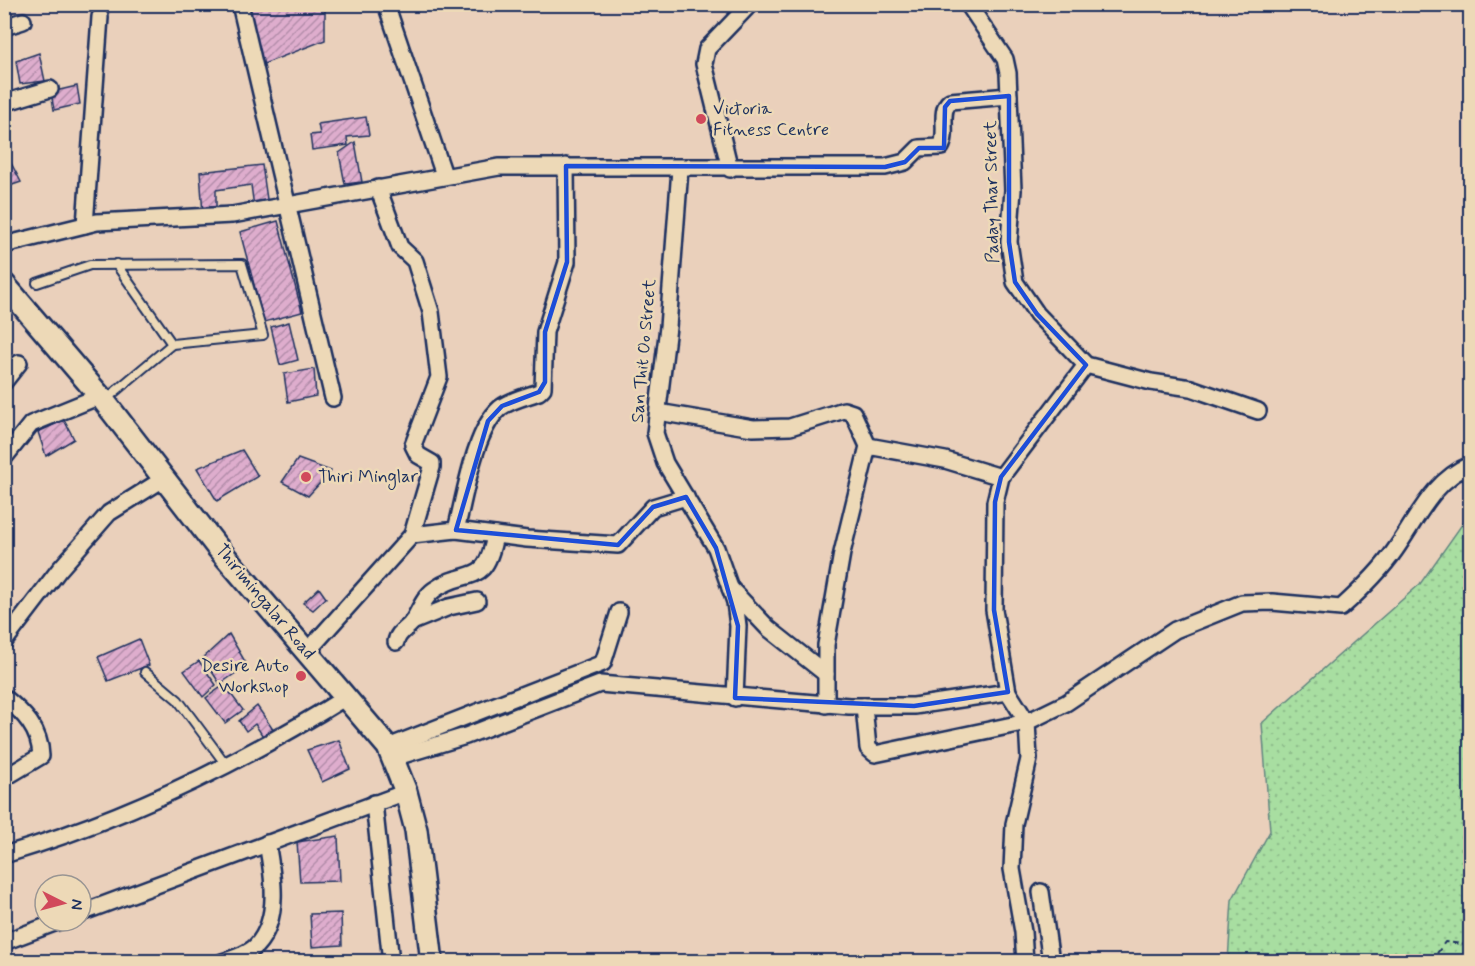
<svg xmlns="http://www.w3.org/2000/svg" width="1475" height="966" font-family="Mynerve,sans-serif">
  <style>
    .green { fill: url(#green-dots); stroke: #628680; stroke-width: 1.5 }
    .building { fill: url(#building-hatch); stroke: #1b2f5e; stroke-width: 1.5 }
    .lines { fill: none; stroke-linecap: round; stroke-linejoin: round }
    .lane-casing { stroke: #1b2f5e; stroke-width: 12 }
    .street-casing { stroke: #1b2f5e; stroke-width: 20 }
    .secondary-casing { stroke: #1b2f5e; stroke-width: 26 }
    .path { stroke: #1b2f5e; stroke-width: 2; stroke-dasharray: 6 4.5; stroke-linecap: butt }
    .lane { stroke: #edd9b7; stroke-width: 8 }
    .street { stroke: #edd9b7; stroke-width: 15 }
    .secondary { stroke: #edd9b7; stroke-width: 21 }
    .marked { fill: none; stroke: #1d4ed8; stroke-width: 4.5; stroke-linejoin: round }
    .poi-dot { fill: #d1495b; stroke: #edd9b7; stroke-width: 2 }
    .labels { text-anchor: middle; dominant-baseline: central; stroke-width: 5; stroke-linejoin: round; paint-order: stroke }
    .poi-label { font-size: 18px; fill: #1b2f5e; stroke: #edd9b7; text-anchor: start }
    .street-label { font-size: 18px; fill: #1b2f5e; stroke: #edd9b7 }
  </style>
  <defs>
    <pattern id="green-dots" width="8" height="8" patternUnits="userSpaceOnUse" patternTransform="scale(1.5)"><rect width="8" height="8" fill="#a8dea1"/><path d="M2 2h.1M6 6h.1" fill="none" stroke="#90bf8d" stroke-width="1.8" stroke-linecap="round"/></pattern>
    <pattern id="building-hatch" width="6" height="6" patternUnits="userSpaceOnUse" patternTransform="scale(1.5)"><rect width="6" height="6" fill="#deadcd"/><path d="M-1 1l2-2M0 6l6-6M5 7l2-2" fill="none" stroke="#b38daa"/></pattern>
  </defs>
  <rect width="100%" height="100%" fill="#ead0bb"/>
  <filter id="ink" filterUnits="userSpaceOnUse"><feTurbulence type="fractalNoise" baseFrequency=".0167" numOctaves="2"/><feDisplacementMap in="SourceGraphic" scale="12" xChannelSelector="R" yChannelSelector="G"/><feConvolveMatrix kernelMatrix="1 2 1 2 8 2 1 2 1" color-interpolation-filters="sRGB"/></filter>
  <g filter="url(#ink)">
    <!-- green -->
    <path class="green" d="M1470 513V961H1228L1232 900 1270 831 1262 723 1420 584Z"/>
    <!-- building -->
    <g class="building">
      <path d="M247 4H325V40L261 65Z"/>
      <path d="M39 53 45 81 20 84 16 61Z"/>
      <path d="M77 86 80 104 54 110 51 92Z"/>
      <path d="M366 117 369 135 347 137 348 145 312 150 310 135 320 134 318 124Z"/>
      <path d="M355 142 362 182 345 184 339 153Z"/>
      <path d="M11 163 21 182 4 188V164Z"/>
      <path d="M262 165 268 206 254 207 251 185 216 190V213L203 214 200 172Z"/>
      <path d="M278 221 302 312 264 322 240 232Z"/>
      <path d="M289 322 298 360 280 365 271 327Z"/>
      <path d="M314 369 316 396 288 402 284 374Z"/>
      <path d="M64 420 74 439 46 456 38 432Z"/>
      <path d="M242 450 258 476 217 501 197 468Z"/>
      <path d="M298 459 331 471 308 496 282 482Z"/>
      <path d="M319 588 326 598 313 610 303 603Z"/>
      <path d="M229 634 247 665 220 684 203 658Z"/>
      <path d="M139 639 149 665 108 681 98 657Z"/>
      <path d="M199 661 216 685 203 697 184 671Z"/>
      <path d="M224 685 243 710 225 723 206 698Z"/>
      <path d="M257 706 274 731 264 738 255 724 246 731 239 721Z"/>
      <path d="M339 740 350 769 322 782 307 750Z"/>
      <path d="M338 836 340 881 300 882 297 842Z"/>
      <path d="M341 913 342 945 312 947 310 914Z"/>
    </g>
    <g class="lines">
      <defs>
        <g id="lane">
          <path d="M116 264 172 344"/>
          <path d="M37 283 90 265 242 264 263 335 172 344 105 400"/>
          <path d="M145 672 178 700 227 766"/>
        </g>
        <g id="street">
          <path d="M240 4 333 398"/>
          <path d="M386 4 444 175"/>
          <path d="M968 4 1005 59 1008 73 1013 190 1009 242 1015 282 1037 314 1086 365 1151 382 1191 388 1258 411"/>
          <path d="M4 27 23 21"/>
          <path d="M4 103 50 89"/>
          <path d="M680 169 668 327 655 433 665 463 716 548 735 602 738 626 735 698"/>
          <path d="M730 169 704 64 707 49 750 4"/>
          <path d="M85 225 100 17"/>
          <path d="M4 245 97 222 232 215 499 167H885L905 162 919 148 941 147C949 133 938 111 950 101L1009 96"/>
          <path d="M4 382 19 363"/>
          <path d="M658 412 753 428 790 427 844 410 853 413 868 446 842 553 826 645V705"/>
          <path d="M868 446 945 460 1001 477"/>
          <path d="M4 458 31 424 100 396"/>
          <path d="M456 530 527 539 618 545 653 507 686 497"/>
          <path d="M412 535 456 530C465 496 474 431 500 408 510 400 528 396 539 392L543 388 545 332 567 262 566 166"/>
          <path d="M730 588 768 628 826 674"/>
          <path d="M412 622 449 607 477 601"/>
          <path d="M4 642 59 570 109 513 165 478"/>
          <path d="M396 642C398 631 407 630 413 621 419 611 424 597 434 590 467 566 485 590 495 535"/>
          <path d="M307 652 412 535 432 467V463L418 455 413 445 439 377 431 312 415 261 400 247 378 188"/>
          <path d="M1008 692 994 610 995 502 1001 477 1086 365"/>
          <path d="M4 697C24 713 40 729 41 756L6 777"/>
          <path d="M864 706 868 748 875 754 1027 722 1029 759 1014 824 1012 869 1023 932 1025 962"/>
          <path d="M388 747 603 663 619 612"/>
          <path d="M393 758 466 736 600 684 849 706H914L1008 692 1027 722 1066 703 1175 630 1242 603 1272 602 1341 608C1361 590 1380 572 1395 550 1417 519 1433 480 1470 465"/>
          <path d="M374 803 391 962"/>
          <path d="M4 855C125 819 239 764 346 697"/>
          <path d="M1041 892 1051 962"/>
          <path d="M81 913 406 792"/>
          <path d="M4 942 60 921"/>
          <path d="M222 962C232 959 249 953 256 946 281 919 273 875 267 843"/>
        </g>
        <path id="secondary" d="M4 284 104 401 217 547 388 747 406 792 416 830 432 962"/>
      </defs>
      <!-- lane casing -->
      <use href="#lane" class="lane-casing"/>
      <!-- street casing -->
      <use href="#street" class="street-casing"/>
      <!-- secondary casing -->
      <use href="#secondary" class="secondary-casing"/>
      <!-- path -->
      <path class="path" d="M1431 962 1445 942 1470 945"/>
      <!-- lane -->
      <use href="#lane" class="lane"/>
      <!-- street -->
      <use href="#street" class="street"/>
      <!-- secondary -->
      <use href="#secondary" class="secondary"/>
    </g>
  </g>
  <!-- marked area -->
  <path class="marked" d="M1009 96V242L1015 282 1037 314 1086 365 1001 477 995 502 994 610 1008 692 914 706 735 698 738 626 716 548 686 497 653 507 618 545 456 530 488 421 502 406 539 392 545 382V332L567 262 566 166 885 167 905 162 919 148H944L945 107 950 101Z"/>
  <!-- markers -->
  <g class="poi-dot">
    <circle cx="701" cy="119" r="6"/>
    <circle cx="306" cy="477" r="6"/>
    <circle cx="301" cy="676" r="6"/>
  </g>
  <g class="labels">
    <!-- poi labels -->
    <g class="poi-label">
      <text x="713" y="109">Victoria<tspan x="713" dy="21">Fitness Centre</tspan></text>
      <text x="318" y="477">Thiri Minglar</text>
      <text x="289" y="666" text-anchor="end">Desire Auto<tspan x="289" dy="21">Workshop</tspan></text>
    </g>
    <!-- street labels -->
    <g class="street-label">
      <text transform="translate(992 192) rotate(-91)">Paday Thar Street</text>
      <text transform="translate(644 351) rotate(-85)">San Thit Oo Street</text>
      <text transform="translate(265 602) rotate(50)">Thirimingalar Road</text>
    </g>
  </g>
  <!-- margin -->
  <rect width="1475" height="966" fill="none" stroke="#edd9b7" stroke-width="24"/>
  <rect x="12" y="12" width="1451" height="942" fill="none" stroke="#1b2f5e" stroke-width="2" filter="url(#ink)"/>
  <!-- north arrow -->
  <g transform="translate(63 903) rotate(96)"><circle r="28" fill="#edd9b7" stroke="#999593" stroke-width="1.5"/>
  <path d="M0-4.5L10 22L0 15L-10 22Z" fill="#d1495b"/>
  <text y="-9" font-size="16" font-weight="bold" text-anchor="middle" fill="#1b2f5e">N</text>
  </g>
</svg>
